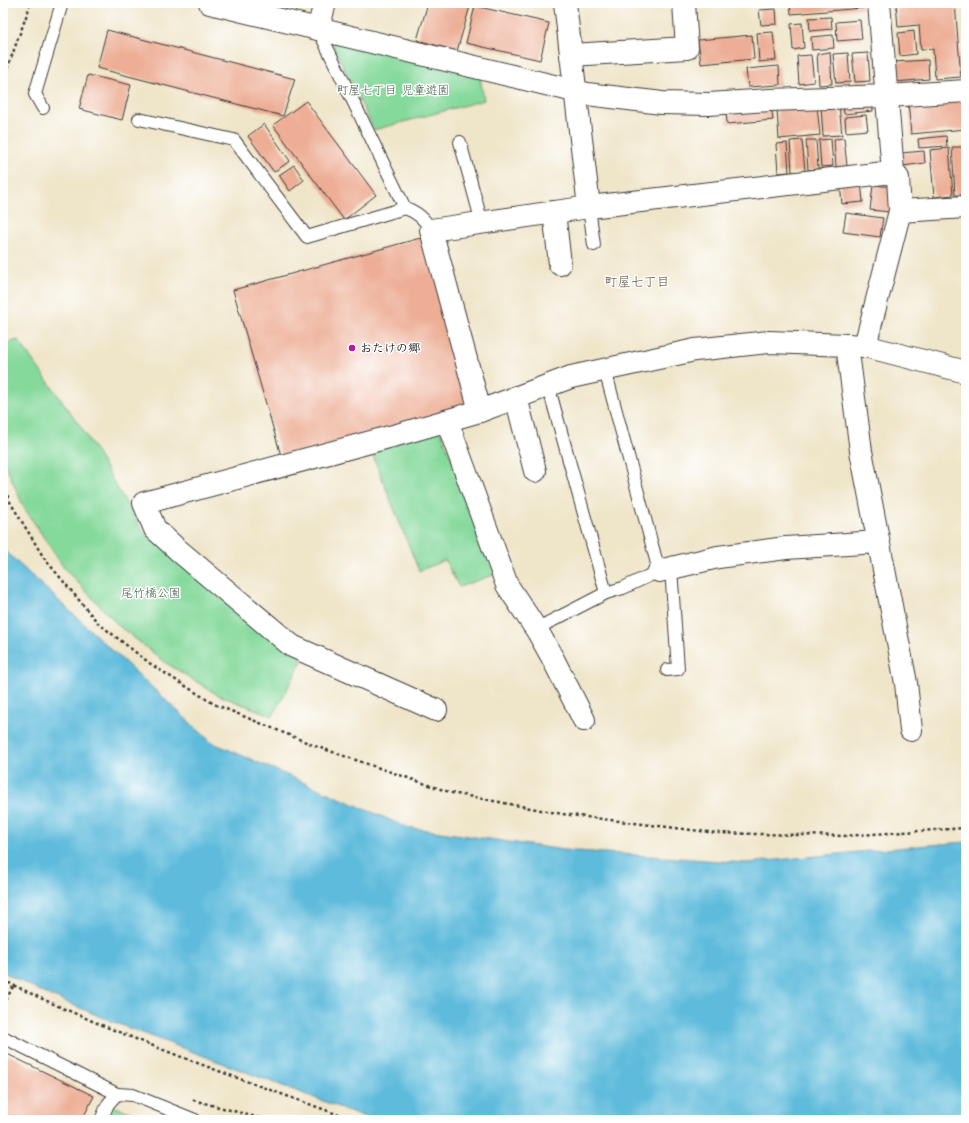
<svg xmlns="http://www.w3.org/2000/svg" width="969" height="1123" font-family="Kalam,'Klee One',sans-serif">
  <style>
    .green { fill: #85d99b; stroke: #507a5c }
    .water { fill: #5ebbdc; stroke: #3d6c7c }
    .building { fill: #edae95 }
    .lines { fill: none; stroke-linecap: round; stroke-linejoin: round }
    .service-casing { stroke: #3c3a36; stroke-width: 14 }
    .minor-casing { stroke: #3c3a36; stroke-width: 24 }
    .tertiary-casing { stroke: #3c3a36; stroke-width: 24 }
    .path { stroke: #3c3a36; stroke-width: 2.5; stroke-dasharray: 3 3; stroke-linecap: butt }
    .service { stroke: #fff; stroke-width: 12 }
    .minor { stroke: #fff; stroke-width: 22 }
    .tertiary { stroke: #fff; stroke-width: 22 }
    .poi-dot { fill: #b5179e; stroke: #fff; stroke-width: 1.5 }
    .labels { text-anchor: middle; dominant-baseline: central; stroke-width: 3; stroke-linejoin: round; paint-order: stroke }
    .park-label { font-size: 12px; fill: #415e48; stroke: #fff }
    .poi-label { font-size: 12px; font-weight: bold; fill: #1c1c1c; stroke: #fff; text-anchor: start }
    .neighbourhood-label { font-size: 13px; fill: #654f46; stroke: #fff }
  </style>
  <rect width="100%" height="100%" fill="#fff"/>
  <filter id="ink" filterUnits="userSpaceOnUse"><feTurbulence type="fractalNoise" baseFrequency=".025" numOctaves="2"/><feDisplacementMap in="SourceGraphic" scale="8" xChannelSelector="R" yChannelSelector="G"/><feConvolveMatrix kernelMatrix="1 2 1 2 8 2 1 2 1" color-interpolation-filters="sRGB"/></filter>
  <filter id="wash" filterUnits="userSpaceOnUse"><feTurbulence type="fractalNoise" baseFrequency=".012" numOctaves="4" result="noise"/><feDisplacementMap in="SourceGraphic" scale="16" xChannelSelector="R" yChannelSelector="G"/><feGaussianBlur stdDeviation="0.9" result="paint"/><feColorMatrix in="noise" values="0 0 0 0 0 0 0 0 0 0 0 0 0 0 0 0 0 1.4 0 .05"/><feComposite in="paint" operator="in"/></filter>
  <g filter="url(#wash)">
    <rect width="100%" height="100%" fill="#efe5c9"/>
    <!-- green -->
    <g class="green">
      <path d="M329 37 480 77 484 100 374 130Z"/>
      <path d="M18 340 83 430 144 533 178 557 303 659 273 716 218 695 166 663 119 626 64 568 23 506 3 459V344Z"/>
      <path d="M440 429 496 574 459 587 445 560 419 571 371 451Z"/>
      <path d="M108 1104 151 1120H100Z"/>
    </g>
    <!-- water -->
    <path class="water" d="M3 549 211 742 406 827 564 850 747 863 918 846 966 842V1120H373L116 1023 44 993 3 972Z"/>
    <g id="blocks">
      <!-- building -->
      <g class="building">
        <path d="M428 3H471L457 51 417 40Z"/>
        <path d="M790 3H863V8L791 14Z"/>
        <path d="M896 3H955L961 77 935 79 933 49 921 50 919 25 898 27Z"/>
        <path d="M475 6 549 23 540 60 466 43Z"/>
        <path d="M776 9 777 24 761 25 759 10Z"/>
        <path d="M831 17 832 29 810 31 809 18Z"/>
        <path d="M860 20 862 39 837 41 836 22Z"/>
        <path d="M802 23 804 48 793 50 791 24Z"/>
        <path d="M107 30 295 79 283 116 97 68Z"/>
        <path d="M914 31 916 54 900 56 898 33Z"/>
        <path d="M773 32 776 60 759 62 757 33Z"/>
        <path d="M752 35 754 59 701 64 698 40Z"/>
        <path d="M833 35 834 48 812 50 811 37Z"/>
        <path d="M830 52 832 84 819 85 817 54Z"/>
        <path d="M848 53 850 82 836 83 833 54Z"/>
        <path d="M868 53 870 81 855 82 852 54Z"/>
        <path d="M811 55 814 82 799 84 797 56Z"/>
        <path d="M928 60 929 79 895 82 893 62Z"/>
        <path d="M779 66 780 85 748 87 746 69Z"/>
        <path d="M88 75 131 85 122 120 79 109Z"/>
        <path d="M966 98V129L911 134 908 102Z"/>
        <path d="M872 99 873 111 844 114 843 102Z"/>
        <path d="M306 101 376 195 344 220 273 125Z"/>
        <path d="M771 104 773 120 727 124 726 108Z"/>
        <path d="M817 105 820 135 779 139 777 109Z"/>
        <path d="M839 105 842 135 823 136 821 107Z"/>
        <path d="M866 115 868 130 846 132 845 117Z"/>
        <path d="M264 124 290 161 274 172 248 136Z"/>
        <path d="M946 136 947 146 919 148 918 139Z"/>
        <path d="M844 138 847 166 836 167 834 139Z"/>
        <path d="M831 139 833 166 821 167 819 140Z"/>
        <path d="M802 140 805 171 792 172 790 141Z"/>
        <path d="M806 140H816L818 169 808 170Z"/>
        <path d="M787 143 789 172 778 173 776 144Z"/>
        <path d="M952 147H966V195H955Z"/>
        <path d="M949 148 953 195 934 197 930 150Z"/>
        <path d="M924 151 925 163 903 166 901 153Z"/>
        <path d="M294 165 304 180 290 191 279 175Z"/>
        <path d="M861 182 863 202 842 204 840 183Z"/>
        <path d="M873 185 893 187 890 212 870 210Z"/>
        <path d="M846 213 883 218 880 237 843 232Z"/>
        <path d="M424 237 471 406 282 459 233 290Z"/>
        <path d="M3 1052 94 1096 82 1120H3Z"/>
      </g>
    </g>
  </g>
  <g filter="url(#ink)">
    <use href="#blocks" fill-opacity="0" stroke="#3c3a36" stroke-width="1"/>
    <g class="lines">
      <defs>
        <g id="service">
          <path d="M43 108 35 94 62 3"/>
          <path d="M139 119 234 140 307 237 405 208 318 29"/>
          <path d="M460 142 482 223"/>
          <path d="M589 207 594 245"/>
          <path d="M405 208C417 212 425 219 431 230"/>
          <path d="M548 385 606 593"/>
          <path d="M536 629 606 593 623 588 659 571 605 370"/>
          <path d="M667 670 678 669 671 568"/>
          <path d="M3 1037 117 1094"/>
          <path d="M101 1120 108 1104 117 1094 133 1095 195 1120"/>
        </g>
        <g id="minor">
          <path d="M210 3 587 94 662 103 709 104 770 100 887 96 966 91"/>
          <path d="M565 3 589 207"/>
          <path d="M318 29 325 3"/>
          <path d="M571 55 687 48 684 3"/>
          <path d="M900 211 966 207"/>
          <path d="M554 212 560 264"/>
          <path d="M865 346 966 372"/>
          <path d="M516 397 535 471"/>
          <path d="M480 411 431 230 589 207 893 172 898 178 900 211 865 346 847 345 861 451 906 683 911 730"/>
          <path d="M447 421 507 585 538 632 552 657 584 720"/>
          <path d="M659 571 718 557 786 548 878 542"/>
          <path d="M436 710 292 646 178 550 155 529 144 503 404 433 480 411 571 377 695 350 769 342 847 345"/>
        </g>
        <path id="tertiary" d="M879 3 893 172"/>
      </defs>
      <!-- service casing -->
      <use href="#service" class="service-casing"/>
      <!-- minor casing -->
      <use href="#minor" class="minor-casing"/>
      <!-- tertiary casing -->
      <use href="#tertiary" class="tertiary-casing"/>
      <!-- path -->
      <g class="path">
        <path d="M3 80 31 3"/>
        <path d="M3 484 10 502 44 558 98 623 152 665 214 704 318 747 452 793 562 814 716 833 843 836 966 828"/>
        <path d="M3 980C116 1036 235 1077 353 1120"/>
        <path d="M3 1005 14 985"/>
        <path d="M193 1100 267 1120"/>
      </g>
      <!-- service -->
      <use href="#service" class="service"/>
      <!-- minor -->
      <use href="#minor" class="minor"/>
      <!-- tertiary -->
      <use href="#tertiary" class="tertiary"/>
    </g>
  </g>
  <!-- markers -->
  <circle class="poi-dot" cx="352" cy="348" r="4"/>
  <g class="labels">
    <!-- park labels -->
    <g class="park-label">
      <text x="393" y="90">町屋七丁目 児童遊園</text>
      <text x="151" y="593">尾竹橋公園</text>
    </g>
    <!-- poi labels -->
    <g class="poi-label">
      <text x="360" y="348">おたけの郷</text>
    </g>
    <!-- neighbourhood labels -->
    <g class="neighbourhood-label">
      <text x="637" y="282">町屋七丁目</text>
    </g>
  </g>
  <!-- margin -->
  <rect width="969" height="1123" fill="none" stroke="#fff" stroke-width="16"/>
</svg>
